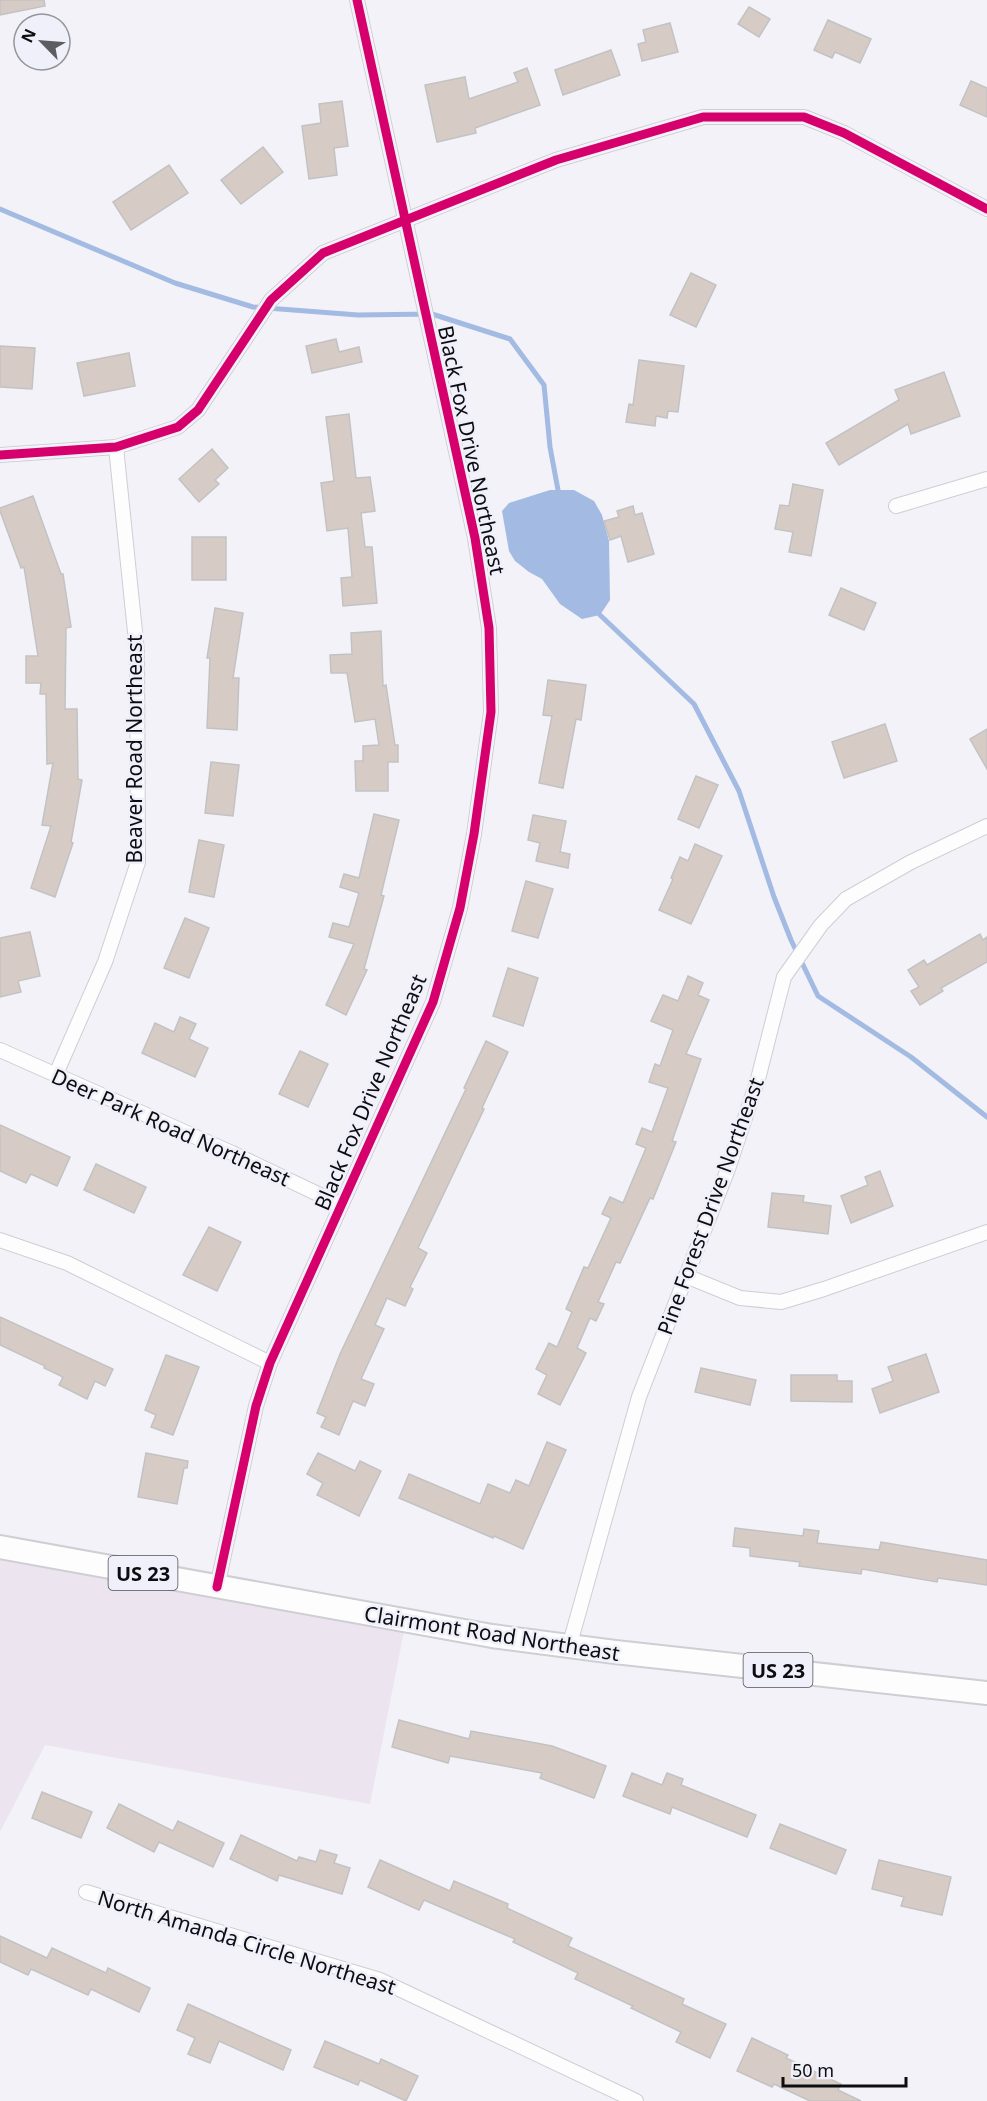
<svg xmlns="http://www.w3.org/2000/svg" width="987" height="2101" font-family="'Noto Sans',sans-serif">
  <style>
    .commercial { fill: #ece5f0 }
    .water { fill: #a3bae2 }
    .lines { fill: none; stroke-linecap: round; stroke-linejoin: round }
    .stream { stroke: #a3bae2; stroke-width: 5 }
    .building { fill: #d6ccc5; stroke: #c3c2c3; stroke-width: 1.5 }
    .minor-casing { stroke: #ceced3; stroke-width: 16 }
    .primary-casing { stroke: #ceced3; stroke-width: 26 }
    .minor { stroke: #fdfdfe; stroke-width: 14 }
    .primary { stroke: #fdfdfe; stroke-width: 22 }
    .cycleway-casing { stroke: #f0f0fa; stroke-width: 13 }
    .cycleway { stroke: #d6006c; stroke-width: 9 }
    .labels { text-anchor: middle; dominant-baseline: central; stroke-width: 5; stroke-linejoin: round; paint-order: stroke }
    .shield { fill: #f0f0fa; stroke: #515056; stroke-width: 1.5 }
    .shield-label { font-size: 20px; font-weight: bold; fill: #0d0c10 }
    .street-label { font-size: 21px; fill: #0d0c10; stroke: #f0f0fa }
  </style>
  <rect width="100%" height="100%" fill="#f2f2f8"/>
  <!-- commercial -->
  <path class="commercial" d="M0 1543 406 1621 370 1804 45 1745 0 1832Z"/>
  <!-- water -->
  <path class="water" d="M550 490H574L594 501 602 515 609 541 610 600 600 615 582 619 560 604 542 579 529 572 515 561 509 551 502 511 509 503Z"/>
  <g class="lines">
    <!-- stream -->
    <g class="stream">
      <path d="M0 209 175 283 253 307 358 315 432 314 510 339 544 385 550 447 558 490"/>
      <path d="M600 615 694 704 739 791 774 897 791 940 818 996 911 1057 987 1117"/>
    </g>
  </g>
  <!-- building -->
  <g class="building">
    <path d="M0 0H44L45 6 0 15Z"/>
    <path d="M749 7 770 19 759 37 738 24Z"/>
    <path d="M828 20 871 39 860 63 835 52 832 58 814 50Z"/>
    <path d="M670 23 678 52 642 61 638 44 646 42 643 30Z"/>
    <path d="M611 50 620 75 563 95 555 70Z"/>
    <path d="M527 68 540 105 475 128 476 133 437 142 425 85 465 77 469 99 518 82 514 73Z"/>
    <path d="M971 81 987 88V117L960 105Z"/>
    <path d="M342 101 348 146 334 148 337 175 309 179 302 126 321 123 319 104Z"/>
    <path d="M263 147 283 172 241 204 221 180Z"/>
    <path d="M169 165 188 193 131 230 113 202Z"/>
    <path d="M691 273 716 285 696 327 670 315Z"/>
    <path d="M336 339 339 352 359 347 362 362 312 373 306 346Z"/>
    <path d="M0 346 35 348 32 389 0 387Z"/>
    <path d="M129 353 135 386 84 396 77 363Z"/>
    <path d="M639 360 684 366 678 412 668 411 667 418 656 416 655 426 626 422 629 404 633 405Z"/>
    <path d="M944 372 960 416 911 434 908 424 839 465 826 443 899 400 895 390Z"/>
    <path d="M349 414 356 478 370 477 375 511 361 513 365 547H372L377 603 343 606 341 578 352 577 348 528 327 531 321 483 334 481 326 417Z"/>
    <path d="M212 449 228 468 215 480 219 484 199 502 179 479Z"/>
    <path d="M793 484 823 490 811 556 789 552 793 532 775 529 780 505 789 506Z"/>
    <path d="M33 496 61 574H63L71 627 66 628 65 709H77L78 779 82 780 71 842 73 843 55 897 31 888 51 826 42 825 53 763 47 764 46 694H40L41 683H26V656H38L24 567 21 568 0 511V508Z"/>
    <path d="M633 506 635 515 642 513 654 554 628 562 621 536 610 540 604 521 619 517 617 511Z"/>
    <rect x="192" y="537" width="34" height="43"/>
    <path d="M841 588 876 603 864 630 829 615Z"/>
    <path d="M215 608 243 613 233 678H239L237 730 207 728 210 658H207Z"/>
    <path d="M381 631 383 686 386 685 395 745H398V762H388V791H356L355 761H363V746L379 745 375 719 355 722 347 673H331L330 655 352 654 351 633Z"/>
    <path d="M548 680 586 685 581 720 576 719 563 788 539 783 552 716 543 715Z"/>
    <path d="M885 724 897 761 844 778 832 742Z"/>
    <path d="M987 729V769L970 739Z"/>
    <path d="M211 762 239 765 233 816 205 813Z"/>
    <path d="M696 776 718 785 699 828 678 819Z"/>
    <path d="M374 814 399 820 381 895 384 896 364 969 367 970 346 1015 326 1005 354 944 329 937 333 923 349 927 359 893 340 887 344 874 359 878Z"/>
    <path d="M533 815 566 821 560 852 570 854 568 868 536 861 540 843 528 840Z"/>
    <path d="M199 840 224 845 214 897 189 892Z"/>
    <path d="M695 844 722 856 691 924 659 910 673 879 671 878 680 857 688 861Z"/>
    <path d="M526 881 553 889 538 938 512 931Z"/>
    <path d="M185 918 209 928 189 978 164 968Z"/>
    <path d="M30 932 40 976 18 981 21 992 0 997V938Z"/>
    <path d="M980 934 983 940 987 937V962L941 988 943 991 920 1005 911 991 919 987 908 970 924 960 927 965Z"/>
    <path d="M508 968 538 978 523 1026 493 1016Z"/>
    <path d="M688 976 703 983 698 995 709 1000 686 1054 701 1059 672 1141 676 1142 653 1199 650 1198 620 1263 616 1262 598 1302 604 1304 596 1321 590 1318 577 1348 586 1353 560 1405 538 1394 547 1375 536 1369 549 1343 557 1347 572 1312 566 1309 584 1267 588 1268 611 1218 602 1214 610 1197 623 1203 646 1148 636 1144 642 1128 652 1132 668 1088 649 1082 655 1064 660 1066 673 1030 651 1021 663 995 678 1001Z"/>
    <path d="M180 1017 196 1024 189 1039 208 1048 195 1077 142 1053 155 1023 174 1032Z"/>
    <path d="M486 1041 508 1052 482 1108 484 1109 418 1248 427 1253 410 1287 413 1289 405 1306 387 1298 375 1325 384 1329 361 1379 374 1384 365 1406 353 1401 339 1435 321 1427 326 1417 317 1413 340 1354 466 1089 464 1088Z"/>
    <path d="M300 1051 328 1064 308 1107 279 1094Z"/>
    <path d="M0 1125 70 1157 57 1186 31 1174 26 1183 0 1171Z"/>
    <path d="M96 1164 146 1187 134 1213 84 1190Z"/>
    <path d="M880 1171 893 1206 851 1223 841 1196 868 1185 865 1177Z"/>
    <path d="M772 1193 804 1196 803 1202 831 1206 828 1234 768 1227Z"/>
    <path d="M209 1227 241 1242 217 1291 183 1275Z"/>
    <path d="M0 1317 113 1369 105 1386 95 1381 87 1399 59 1385 63 1377 44 1368 45 1366 0 1345Z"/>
    <path d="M926 1354 939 1392 880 1413 872 1389 893 1381 888 1367Z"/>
    <path d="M166 1355 199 1367 173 1435 151 1427 156 1415 145 1410Z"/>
    <path d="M701 1368 756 1380 750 1405 695 1392Z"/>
    <path d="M791 1375H837V1381H852V1402L791 1401Z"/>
    <path d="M547 1442 566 1450 523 1549 494 1536 493 1538 399 1498 409 1474 480 1504 488 1484 510 1493 516 1480 529 1486Z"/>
    <path d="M146 1453 188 1461 187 1468H184L177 1504 138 1497Z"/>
    <path d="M318 1453 355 1471 360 1461 381 1471 359 1516 317 1495 323 1483 307 1474Z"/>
    <path d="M735 1528 803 1536 804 1529 819 1531 817 1543 879 1550 881 1542 987 1560V1585L938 1578 937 1582 862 1569 861 1574 799 1566 800 1562 750 1556V1548L733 1546Z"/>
    <path d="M399 1720 469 1739 471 1731 552 1746 606 1766 594 1798 540 1778 542 1773 450 1756 448 1763 392 1747Z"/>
    <path d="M632 1773 662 1785 667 1773 683 1779 681 1785 756 1815 747 1837 672 1807 670 1814 623 1796Z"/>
    <path d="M42 1792 92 1812 81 1838 32 1818Z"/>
    <path d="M119 1804 173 1831 178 1821 224 1843 213 1867 159 1842 154 1852 107 1828Z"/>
    <path d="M780 1824 846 1850 836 1874 770 1848Z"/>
    <path d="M241 1835 297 1861 299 1857 316 1862 320 1850 337 1855 334 1863 350 1868 342 1894 279 1875 277 1881 230 1859Z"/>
    <path d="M380 1860 450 1891 454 1881 508 1904 507 1908 572 1938 568 1946 684 1999 682 2004 726 2024 710 2058 676 2042 681 2032 631 2008 633 2006 575 1979 578 1973 513 1942 515 1939 424 1900 419 1910 368 1887Z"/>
    <path d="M879 1860 951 1877 942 1915 901 1906 904 1897 872 1889Z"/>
    <path d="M0 1936 47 1958 52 1948 106 1973 108 1968 150 1988 139 2012 91 1989 88 1995 31 1969 28 1975 0 1962Z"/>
    <path d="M188 2004 291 2050 283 2070 219 2041 210 2063 188 2054 195 2038 177 2030Z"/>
    <path d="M752 2038 788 2055 786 2058 841 2084 838 2090 861 2101H810L774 2084 772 2087 737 2071Z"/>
    <path d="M325 2041 379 2064 381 2059 418 2076 406 2101 360 2080 358 2085 314 2067Z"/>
  </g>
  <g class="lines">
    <defs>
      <g id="minor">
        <path d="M0 455 116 447 178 427 198 410 271 300 323 253 556 160 703 117H804L844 133 987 209"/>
        <path d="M896 506 987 479"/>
        <path d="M0 1050 232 1153 341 1205"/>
        <path d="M56 1074 105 962 138 862 137 651 116 447"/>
        <path d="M0 1240 67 1263 270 1363"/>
        <path d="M686 1276 740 1298 781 1302 824 1289 987 1232"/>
        <path d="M217 1587 256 1406 270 1363 433 1002 460 908 474 834 491 712 489 628 475 538 357 0"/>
        <path d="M569 1647 639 1397 728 1169 758 1079 784 977 821 925 846 899 911 862 987 826"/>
        <path d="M86 1892 380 1980 636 2101"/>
      </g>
      <path id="primary" d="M0 1547 492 1636 615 1652 987 1693"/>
    </defs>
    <!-- minor casing -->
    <use href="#minor" class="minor-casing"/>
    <!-- primary casing -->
    <use href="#primary" class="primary-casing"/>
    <!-- minor -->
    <use href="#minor" class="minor"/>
    <!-- primary -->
    <use href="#primary" class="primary"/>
    <defs>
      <g id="cycleway">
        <path d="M0 455 116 447 178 427 198 410 271 300 323 253 556 160 703 117H804L844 133 987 209"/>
        <path d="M217 1587 256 1406 270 1363 433 1002 460 908 474 834 491 712 489 628 475 538 357 0"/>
      </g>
    </defs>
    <!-- cycleway casing -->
    <use href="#cycleway" class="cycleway-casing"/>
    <!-- cycleway -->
    <use href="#cycleway" class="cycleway"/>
  </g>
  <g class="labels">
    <!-- shield labels -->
    <g class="shield">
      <rect x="108.5" y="1556" width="69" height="34" rx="4.5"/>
      <rect x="743.5" y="1653" width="69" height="34" rx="4.5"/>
    </g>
    <g class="shield-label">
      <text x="143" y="1573">US 23</text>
      <text x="778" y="1670">US 23</text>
    </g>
    <!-- street labels -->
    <g class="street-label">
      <text transform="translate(472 450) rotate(78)">Black Fox Drive Northeast</text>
      <text transform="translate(134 749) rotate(-90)">Beaver Road Northeast</text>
      <text transform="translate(370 1092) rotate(-67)">Black Fox Drive Northeast</text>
      <text transform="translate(171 1127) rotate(24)">Deer Park Road Northeast</text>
      <text transform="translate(710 1206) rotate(-70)">Pine Forest Drive Northeast</text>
      <text transform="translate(492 1633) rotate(9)">Clairmont Road Northeast</text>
      <text transform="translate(247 1942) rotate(17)">North Amanda Circle Northeast</text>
    </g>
  </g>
  <!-- north arrow -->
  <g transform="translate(42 42) rotate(295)"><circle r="28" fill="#f0f0fa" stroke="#95959c" stroke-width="1.5"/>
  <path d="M0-4.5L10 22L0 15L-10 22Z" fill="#5d5c61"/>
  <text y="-9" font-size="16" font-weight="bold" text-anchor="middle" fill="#0d0c10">N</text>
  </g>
  <!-- scale -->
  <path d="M783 2077v9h123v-9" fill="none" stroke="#0d0c10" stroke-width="3"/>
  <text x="792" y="2077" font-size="18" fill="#0d0c10" stroke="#f0f0fa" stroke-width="4.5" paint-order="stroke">50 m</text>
</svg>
